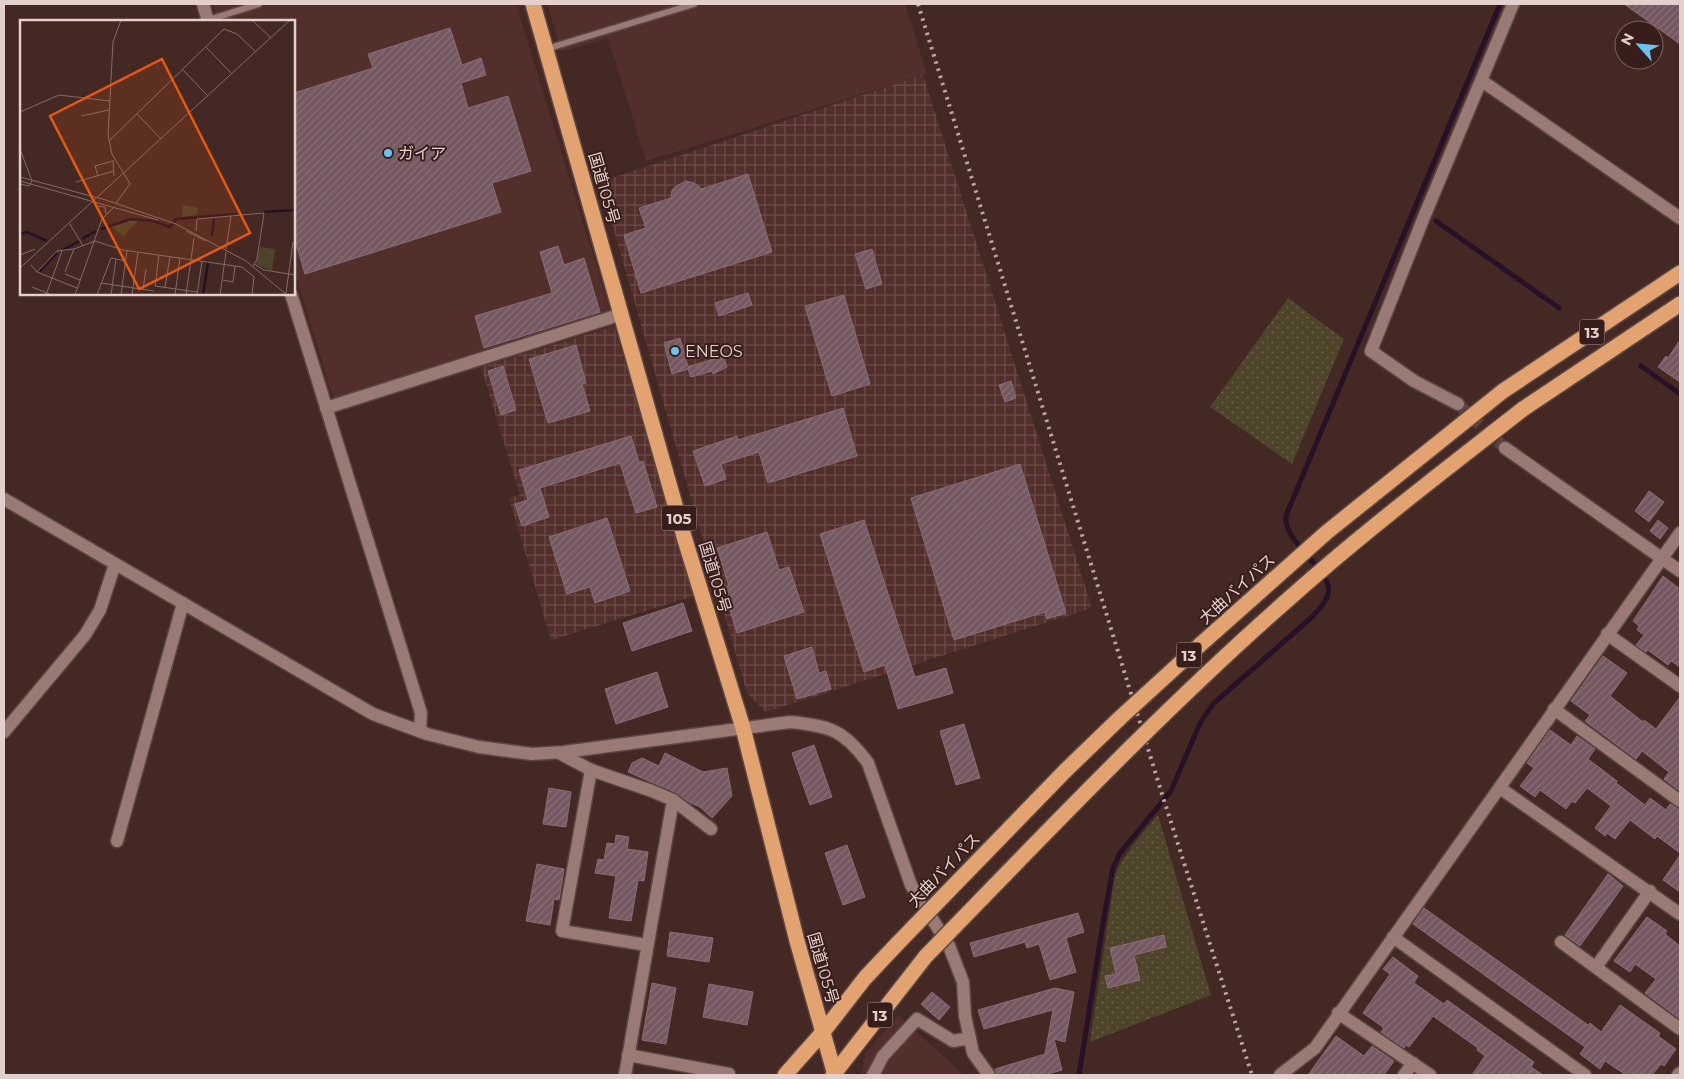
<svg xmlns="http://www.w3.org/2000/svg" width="1684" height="1079" font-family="Montserrat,'Noto Sans JP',sans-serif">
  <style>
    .built { fill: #522f2b }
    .industrial { fill: url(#industrial-grid) }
    .grass { fill: url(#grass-dots) }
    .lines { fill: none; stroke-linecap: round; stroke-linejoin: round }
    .stream { stroke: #261126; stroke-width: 5 }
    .building { fill: url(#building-hatch); stroke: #8b6c76 }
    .street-tunnel { stroke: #5b413d; stroke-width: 12; stroke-dasharray: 12 6; stroke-linecap: butt }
    .lane-casing { stroke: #5c4643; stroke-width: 9 }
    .street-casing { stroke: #5c4643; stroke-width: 15 }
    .secondary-casing { stroke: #5c4643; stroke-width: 15 }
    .highway-casing { stroke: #5c4643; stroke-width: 18 }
    .lane { stroke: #9a7a75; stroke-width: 6 }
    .street { stroke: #9a7a75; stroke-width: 12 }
    .secondary { stroke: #9a7a75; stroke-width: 12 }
    .highway { stroke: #e2a371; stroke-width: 15 }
    .rail { stroke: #baa5a1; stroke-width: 4; stroke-dasharray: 2.5 5; stroke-linecap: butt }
    .highway-bridge-casing { stroke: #5c4643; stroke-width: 18; stroke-linecap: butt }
    .highway-bridge { stroke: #e2a371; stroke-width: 15 }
    .poi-dot { fill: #6bc3f2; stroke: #381e1a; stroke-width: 2 }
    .labels { text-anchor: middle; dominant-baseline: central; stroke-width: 4; stroke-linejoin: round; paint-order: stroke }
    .shield { fill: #381e1a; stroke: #b09b97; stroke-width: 1 }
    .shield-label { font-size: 15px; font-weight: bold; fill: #e3d0cd }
    .poi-label { font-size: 16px; fill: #e3d0cd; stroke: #381e1a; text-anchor: start }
    .street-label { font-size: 16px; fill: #e3d0cd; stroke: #381e1a }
    .inset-river { fill: none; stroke: #261126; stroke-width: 2.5 }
    .inset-road { fill: none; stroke: #836b68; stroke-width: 1 }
    .view { fill: #e8590c; fill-opacity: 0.15; stroke: #e8590c; stroke-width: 2.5 }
    .inset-edge { fill: none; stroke: #e3d0cd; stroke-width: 2.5 }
  </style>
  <defs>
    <pattern id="industrial-grid" width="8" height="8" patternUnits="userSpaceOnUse" patternTransform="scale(1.25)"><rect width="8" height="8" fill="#522f2b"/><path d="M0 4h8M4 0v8" fill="none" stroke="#6b4c49"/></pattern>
    <pattern id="grass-dots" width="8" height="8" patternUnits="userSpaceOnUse" patternTransform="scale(1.25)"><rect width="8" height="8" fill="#4d442a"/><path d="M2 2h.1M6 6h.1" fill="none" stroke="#665e48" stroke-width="1.8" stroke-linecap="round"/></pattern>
    <pattern id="building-hatch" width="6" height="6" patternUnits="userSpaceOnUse" patternTransform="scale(1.25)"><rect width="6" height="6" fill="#755861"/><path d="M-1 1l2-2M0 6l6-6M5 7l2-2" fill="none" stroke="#886f76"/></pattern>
  </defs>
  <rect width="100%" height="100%" fill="#432824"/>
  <!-- built -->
  <g class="built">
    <path d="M213 4H516L611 314 334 400 294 269V21H218Z"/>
    <path d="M547 4H905L927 74 646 161 608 38 562 52Z"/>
    <path d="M898 1015 964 1075H861L866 1053Z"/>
  </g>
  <!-- industrial -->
  <g class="industrial">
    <path d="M923 75 1092 608 766 712 747 693 600 182Z"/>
    <path d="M614 326 695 596 551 640 509 498 520 495 481 367Z"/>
  </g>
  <!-- grass -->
  <g class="grass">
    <path d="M1288 298 1344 339 1292 464 1210 407Z"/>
    <path d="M1158 815 1211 995 1090 1042 1115 875C1125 852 1142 834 1158 815Z"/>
  </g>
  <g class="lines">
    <!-- stream -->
    <g class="stream">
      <path d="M1436 221 1559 308"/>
      <path d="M1641 366 1680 394"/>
      <path d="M1079 1075 1104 917 1113 868 1120 853 1171 791 1200 723 1214 703 1312 617C1318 610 1326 603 1328 594 1335 573 1283 542 1286 517 1287 513 1288 509 1290 506L1500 4"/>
    </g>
  </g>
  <!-- building -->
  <g class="building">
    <path d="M1624 4H1680V44Z"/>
    <path d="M450 28 462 65 481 58 486 75 461 83 468 108 508 96 531 171 492 183 501 212 305 274 294 237V93L373 68 368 54Z"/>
    <path d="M748 174 772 252 641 293 624 235 646 228 639 208 671 198 672 190 678 185 686 181 694 183 702 189Z"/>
    <path d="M558 246 564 265 584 258 600 312 484 348 475 316 552 293 540 252Z"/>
    <path d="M872 249 882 284 866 289 855 254Z"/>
    <path d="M748 293 752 305 719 316 715 303Z"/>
    <path d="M844 295 870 384 832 396 805 306Z"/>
    <path d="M680 338 688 367 723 356 727 367 713 374 712 371 691 377 688 369 672 374 664 343Z"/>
    <path d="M1680 340V382L1658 367 1666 356 1668 358Z"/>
    <path d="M576 345 586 383 582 384 590 411 548 423 529 359Z"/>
    <path d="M503 366 516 410 501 415 488 371Z"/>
    <path d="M1011 381 1016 398 1005 402 999 385Z"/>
    <path d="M843 408 857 456 768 483 759 452 721 464 726 479 705 486 693 451 737 436 738 440Z"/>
    <path d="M631 436 639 462 643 461 657 507 636 513 620 463 540 488 549 517 522 526 515 504 528 500 519 470Z"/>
    <path d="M1020 464 1066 613 1047 619 1045 612 954 640 911 498Z"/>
    <path d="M1649 491 1664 502 1649 522 1635 511Z"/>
    <path d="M607 518 630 591 595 603 590 587 567 594 549 537Z"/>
    <path d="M864 520 915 677 946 668 953 693 898 709 885 665 864 672 820 534Z"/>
    <path d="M1658 520 1668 528 1660 539 1650 531Z"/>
    <path d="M767 532 779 570 789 567 804 612 737 633 723 588 729 586 717 548Z"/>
    <path d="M1663 576 1680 589V667L1671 661 1668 665 1648 650 1646 652 1636 645 1644 635 1637 630 1639 626 1633 621Z"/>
    <path d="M683 603 692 631 632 651 623 623Z"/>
    <path d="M812 647 819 673 826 671 831 689 797 699 784 656Z"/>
    <path d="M1603 656 1627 673 1610 696 1643 722 1644 720 1656 729 1680 697V791L1664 779 1669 772 1642 751 1636 759 1585 721 1590 715 1571 701Z"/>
    <path d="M657 672 668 707 616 724 605 689Z"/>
    <path d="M964 724 980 778 956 785 940 731Z"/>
    <path d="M1550 730 1571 745 1577 736 1595 749 1588 759 1617 781 1616 783 1645 805 1650 798 1666 810 1670 804 1680 809V853L1657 836 1655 839 1630 820 1615 839 1607 833 1605 836 1595 828 1611 806 1587 788 1575 803 1572 801 1566 809 1540 790 1535 797 1520 786 1534 768 1527 763Z"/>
    <path d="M814 745 832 797 810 805 792 753Z"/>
    <path d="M665 753 703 772 727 768 732 796 712 818 700 807 689 802 676 793 628 772 632 763 642 758 659 766Z"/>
    <path d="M549 788 571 792 566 827 543 824Z"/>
    <path d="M616 835 629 837 627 849 648 852 644 881 638 880 631 921 609 918 616 876 595 873 598 859 604 860 607 843 615 844Z"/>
    <path d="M847 845 865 897 843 905 825 853Z"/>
    <path d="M1680 855V892L1663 880Z"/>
    <path d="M537 864 564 869 559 900 554 899 550 925 526 921Z"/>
    <path d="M1608 874 1623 886 1580 946 1565 935Z"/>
    <path d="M1424 908 1588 1025 1590 1023 1601 1032 1620 1005 1660 1033 1658 1036 1676 1049 1664 1066 1661 1064 1652 1075H1626L1605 1061 1600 1069 1580 1054 1585 1047 1413 924Z"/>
    <path d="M1078 913 1084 932 1066 938 1076 972 1050 980 1039 944 1027 948 1025 942 974 957 970 943Z"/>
    <path d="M1647 917 1667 931 1665 934 1680 946V1019L1645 993 1656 979 1635 964 1630 972 1614 961Z"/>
    <path d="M670 932 713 938 709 962 667 956Z"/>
    <path d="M1164 935 1166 947 1134 955 1140 980 1108 988 1105 976 1116 974 1110 948Z"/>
    <path d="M1393 957 1418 976 1414 983 1444 1004 1447 1000 1534 1062 1531 1067 1543 1075H1472L1485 1056 1477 1050 1478 1048 1433 1016 1409 1047 1406 1045 1404 1048 1381 1032 1384 1028 1363 1013 1390 974 1383 969Z"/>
    <path d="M652 983 676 988 666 1044 642 1040Z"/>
    <path d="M709 984 753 992 747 1025 703 1017Z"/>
    <path d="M1055 988 1074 992 1065 1042 1054 1039 1062 1070 1044 1075H997L995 1069 1045 1054 1053 1010 984 1029 978 1010Z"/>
    <path d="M932 992 950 1007 939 1020 921 1004Z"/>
    <path d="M1336 1036 1364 1056 1372 1046 1394 1061 1384 1075H1308Z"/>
  </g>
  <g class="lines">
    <!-- street-tunnel -->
    <path class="street-tunnel" d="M1458 404 1505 448"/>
    <defs>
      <g id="lane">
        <path d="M208 20 259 4"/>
        <path d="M546 49 694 4"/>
      </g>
      <g id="street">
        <path d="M203 4 208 21"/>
        <path d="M1482 81 1680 218"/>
        <path d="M291 294 421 713 420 731"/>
        <path d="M1458 404 1414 381 1371 351 1424 217 1513 4"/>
        <path d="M326 408 622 314"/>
        <path d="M1505 448 1680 571"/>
        <path d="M1607 634 1680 686"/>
        <path d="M1554 709 1680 801"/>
        <path d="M4 732 85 635 100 610 115 564"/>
        <path d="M559 753 591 770 652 791 673 800 711 829"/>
        <path d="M591 770 562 931 647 945"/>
        <path d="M1500 788 1680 914"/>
        <path d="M117 841 183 603"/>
        <path d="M1393 937 1585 1075"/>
        <path d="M1561 942 1680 1029"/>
        <path d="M1596 967 1650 891"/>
        <path d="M1338 1013 1430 1075"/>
        <path d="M628 1055 729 1074"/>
        <path d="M625 1075 673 800"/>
        <path d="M873 1075 883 1056 917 1019 953 1041 970 1038"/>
        <path d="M1280 1075 1315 1048 1680 533"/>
        <path d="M1404 1075 1413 1063"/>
        <path d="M1678 1075 1680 1073"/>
      </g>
      <path id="secondary" d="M4 499 373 714 427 734 479 747 532 754 564 752 790 722C830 726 844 730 868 763L911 885 949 946 963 982 965 1016 973 1053 989 1075"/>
      <g id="highway">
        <path d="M533 4 685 540 743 728 797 941 835 1075"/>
        <path d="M1503 391 1680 273"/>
        <path d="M1523 409 1680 304"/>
        <path d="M785 1075 823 1032 865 978 898 943"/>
        <path d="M833 1075 926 956"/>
      </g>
    </defs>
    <!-- lane casing -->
    <use href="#lane" class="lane-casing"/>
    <!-- street casing -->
    <use href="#street" class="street-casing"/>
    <!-- secondary casing -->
    <use href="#secondary" class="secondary-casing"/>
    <!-- highway casing -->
    <use href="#highway" class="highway-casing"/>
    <!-- lane -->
    <use href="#lane" class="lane"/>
    <!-- street -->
    <use href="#street" class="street"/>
    <!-- secondary -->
    <use href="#secondary" class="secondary"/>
    <!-- highway -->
    <use href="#highway" class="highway"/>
    <!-- rail -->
    <path class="rail" d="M918 4 1162 794 1252 1075"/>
    <defs>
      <g id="highway-bridge">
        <path d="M898 943 1066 770 1121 717 1201 644 1327 532 1503 391"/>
        <path d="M926 956C1045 834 1163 709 1292 596 1366 530 1445 470 1523 409"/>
      </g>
    </defs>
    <!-- highway-bridge casing -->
    <use href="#highway-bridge" class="highway-bridge-casing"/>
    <!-- highway-bridge -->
    <use href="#highway-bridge" class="highway-bridge"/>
  </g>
  <!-- markers -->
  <g class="poi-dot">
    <circle cx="388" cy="153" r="5"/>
    <circle cx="675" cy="351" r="5"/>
  </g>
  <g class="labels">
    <!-- shield labels -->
    <g class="shield">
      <rect x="1579.5" y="319.5" width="25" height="25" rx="4"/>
      <rect x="661.5" y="505.5" width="35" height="25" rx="4"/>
      <rect x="1176.5" y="642.5" width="25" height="25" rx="4"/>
      <rect x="867.5" y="1002.5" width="25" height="25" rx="4"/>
    </g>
    <g class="shield-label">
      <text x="1592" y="332">13</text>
      <text x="679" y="518">105</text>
      <text x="1189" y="655">13</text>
      <text x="880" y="1015">13</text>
    </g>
    <!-- poi labels -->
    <g class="poi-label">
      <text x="398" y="153">ガイア</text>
      <text x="685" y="351">ENEOS</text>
    </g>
    <!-- street labels -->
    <g class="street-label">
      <text transform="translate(604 188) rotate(74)">国道105号</text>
      <text transform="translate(715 577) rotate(73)">国道105号</text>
      <text transform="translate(1237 589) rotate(-42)">大曲バイパス</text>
      <text transform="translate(944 870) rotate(-46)">大曲バイパス</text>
      <text transform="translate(823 968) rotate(74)">国道105号</text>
    </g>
  </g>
  <!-- overview -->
  <g transform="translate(20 20)">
    <rect width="275" height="275" fill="#432824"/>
    <path d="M163 185 178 188 177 195 162 197ZM110 200 118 201 103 216 91 206ZM240 227 255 229 252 251 236 244Z" fill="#4d442a"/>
    <path class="inset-river" d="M244 192 275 190M81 209 111 199 133 201 150 207 156 199 217 194M0 214 7 212 27 221M192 216 194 199M62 219 76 211M43 230 59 221M19 252 37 233M183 275 188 243"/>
    <path class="inset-road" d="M232 0 251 18M186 27 211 53M163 50 187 75M0 92 39 75 90 81M117 94 141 119M61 96 89 90M89 121 204 9 217 14 235 31M0 129 12 161 9 166 0 164M93 140 94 156M78 156 75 146 93 141M0 157 86 180 156 204 226 241 267 275M0 161 138 200M56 162 94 151M96 183 110 164 92 134 88 115 93 22 101 0M75 186 85 187 86 194M50 204 63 226M166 211 186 221M176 211 177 199 244 193 237 239 233 246M206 229 211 196M0 235 15 229M234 244 244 250 275 255M11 245 17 252 37 231 54 229 75 221 103 230 222 247 234 257 232 275M0 248 270 0M17 252 57 268M45 252 54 229M45 254 60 260M203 260 213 262 215 246M81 263 134 271M135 266 177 272M135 266 139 235M12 267 32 275M145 267 150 237M123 269 126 249M266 273 273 222M26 275 42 231M55 275 82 199 93 188M77 275 91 238 106 241M91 275 96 239M101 275 107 230M112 275 118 232M155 275 160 238M166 275 174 218M177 275 182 241M200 275 206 232"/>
    <path class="view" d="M142 39 230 213 119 269 30 96Z"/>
    <rect width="275" height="275" class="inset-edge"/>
  </g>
  <!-- border -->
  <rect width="1684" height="1079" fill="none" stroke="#e3d0cd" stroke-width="10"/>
  <!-- north arrow -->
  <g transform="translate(1639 45) rotate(297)"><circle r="24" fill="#381e1a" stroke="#7c6562"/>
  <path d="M0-4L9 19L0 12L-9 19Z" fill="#6bc3f2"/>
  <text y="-8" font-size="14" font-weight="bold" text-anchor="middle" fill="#e3d0cd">N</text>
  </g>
</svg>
